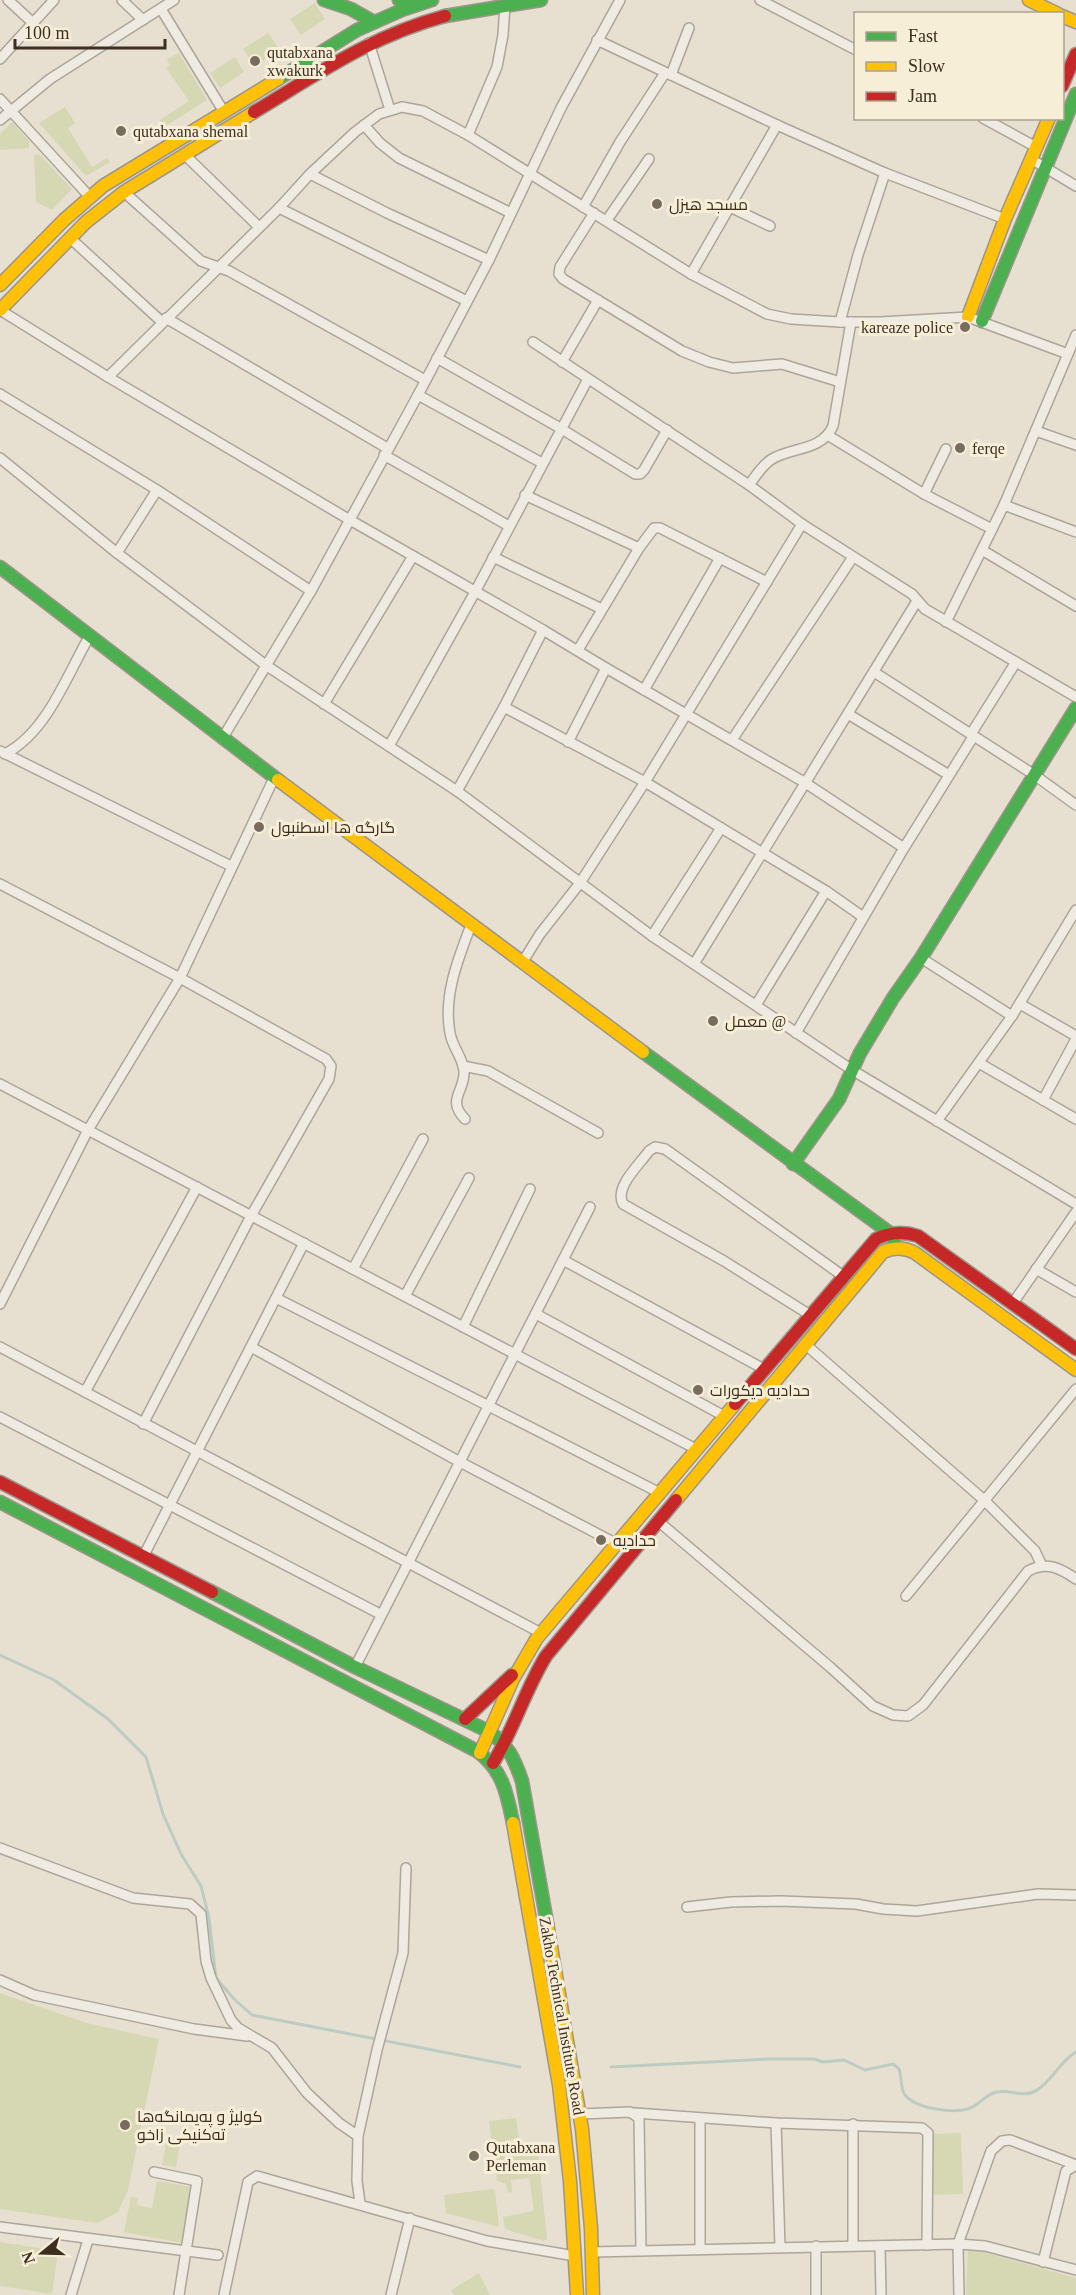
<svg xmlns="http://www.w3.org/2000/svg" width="1076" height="2295" font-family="'Times New Roman',Cairo,serif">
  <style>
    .green { fill: #d6d7b3 }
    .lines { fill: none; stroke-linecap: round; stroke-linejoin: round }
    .stream { stroke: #bcccc2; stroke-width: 3 }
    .street-casing { stroke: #ada599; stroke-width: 12 }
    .fast-casing { stroke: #9c958a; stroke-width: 15 }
    .slow-casing { stroke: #9c958a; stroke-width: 15 }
    .jam-casing { stroke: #9c958a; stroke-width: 15 }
    .street { stroke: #efebe3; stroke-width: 9 }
    .fast { stroke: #4caf50; stroke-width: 12 }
    .slow { stroke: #ffc107; stroke-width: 12 }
    .jam { stroke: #c62828; stroke-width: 12 }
    .poi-dot { fill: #786c5e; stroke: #f7eed8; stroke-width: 2 }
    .labels { text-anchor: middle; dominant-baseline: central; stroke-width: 6; stroke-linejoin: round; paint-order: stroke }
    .poi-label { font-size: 16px; fill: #3d2e20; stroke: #f7eed8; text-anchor: start }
    .street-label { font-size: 16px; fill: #3d2e20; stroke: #f7eed8 }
  </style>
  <rect width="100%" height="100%" fill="#e7e0d1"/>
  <!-- green -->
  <g class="green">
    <path d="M315 3 325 19 301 35 290 19Z"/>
    <path d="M268 33 279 49 255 66 243 49Z"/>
    <path d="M179 53 207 100 164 127 160 120 189 101 166 68 170 66 167 59Z"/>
    <path d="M235 57 244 72 220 88 210 73Z"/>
    <path d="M65 107 75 123 68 128 92 167 107 158 110 162 86 176 39 123Z"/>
    <path d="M12 122 29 141V148L0 150V134Z"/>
    <path d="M39 154 72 189 52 210 36 202 34 155Z"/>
    <path d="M0 1993 87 2023 159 2039 128 2190 118 2212 97 2223 0 2209Z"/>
    <path d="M516 2118 519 2138 492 2144 489 2121Z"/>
    <path d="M961 2133 963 2194 933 2195 931 2134Z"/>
    <path d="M167 2136 181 2139 176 2167 162 2165Z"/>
    <path d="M538 2152 547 2239 544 2241 505 2229 503 2217 534 2211 529 2178 511 2180 512 2192 508 2193 506 2184 497 2181 494 2156Z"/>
    <path d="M157 2181 192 2187 182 2243 124 2232 131 2197 138 2198 137 2205 152 2208Z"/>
    <path d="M492 2189 495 2191 499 2227 446 2213 444 2195Z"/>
    <path d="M0 2242 58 2251 52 2294 0 2286Z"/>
    <path d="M968 2248 1076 2278V2295H966Z"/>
    <path d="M479 2273 490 2295H454L451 2290Z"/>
  </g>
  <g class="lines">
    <!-- stream -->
    <g class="stream">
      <path d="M0 1655 54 1680 108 1719 146 1757 163 1814 181 1854 201 1886 209 1918 216 1978 234 1999 252 2015 520 2067"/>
      <path d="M611 2067 769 2059H814L823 2062 844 2060 865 2070 893 2064 899 2069C902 2077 900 2088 905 2095 916 2109 955 2114 970 2108 980 2104 986 2094 997 2092 1012 2089 1024 2099 1037 2090 1053 2080 1060 2061 1076 2052"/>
    </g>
    <defs>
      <g id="street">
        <path d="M8 0 33 23"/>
        <path d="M122 0 143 20"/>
        <path d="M760 0 856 50"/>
        <path d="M161 9 224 112"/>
        <path d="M597 40 777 125 885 173 1005 219"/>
        <path d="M369 43 390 110"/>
        <path d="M0 59 54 0"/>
        <path d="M671 75 689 28"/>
        <path d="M0 99 89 196"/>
        <path d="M983 118 1036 147"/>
        <path d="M0 120 50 79 174 0"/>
        <path d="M364 125 380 143 399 158 511 213"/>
        <path d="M468 135 497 67 503 35 505 5"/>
        <path d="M185 155 259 227"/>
        <path d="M1031 159 1076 186"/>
        <path d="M310 174 387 213 489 260"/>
        <path d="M124 192 201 261 229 271 425 380"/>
        <path d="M583 207 620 142 665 73"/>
        <path d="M730 207 770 226"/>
        <path d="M279 208 467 301"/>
        <path d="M594 213 560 267 559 274 563 279 682 351 709 362 733 368 782 364 840 382"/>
        <path d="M607 220 649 159"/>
        <path d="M70 238 162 322"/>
        <path d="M691 274 777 125"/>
        <path d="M0 310 108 377 350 520 543 630 606 668 804 782 904 848"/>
        <path d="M166 318 387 448"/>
        <path d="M840 322 858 255 885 173"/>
        <path d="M533 342 749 485 802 524 912 594 925 609 1076 697"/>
        <path d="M437 358 560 428 635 474H640L644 470 667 430"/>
        <path d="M562 362 598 300"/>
        <path d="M108 377 279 208 310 174 355 132 379 114 402 107 423 111 468 135 691 274 767 314 791 319 840 322H880L968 317 1068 354"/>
        <path d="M0 394 157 490 311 591"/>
        <path d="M418 395 542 463"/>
        <path d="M1036 431 1076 445"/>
        <path d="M829 436 924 494 992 529"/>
        <path d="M384 455 509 526"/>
        <path d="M0 458 117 553 267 666 457 791 652 936 852 1070 1076 1204"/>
        <path d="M749 485C756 476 762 465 772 459 792 447 822 451 833 426L851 322"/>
        <path d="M924 494 946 449"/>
        <path d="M525 495 639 548"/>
        <path d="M1004 505 1076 532"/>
        <path d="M982 550 1076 606"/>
        <path d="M117 553 157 490"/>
        <path d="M493 557 602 609"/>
        <path d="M946 622 1004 505 1076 335"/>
        <path d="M578 650 639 548 654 528H660L767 582"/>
        <path d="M874 672 1033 774 1076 805"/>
        <path d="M644 690 720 558"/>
        <path d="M324 704 413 556"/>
        <path d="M504 707 645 782 826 891 863 917"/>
        <path d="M848 714 949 775"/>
        <path d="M971 734 1016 662"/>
        <path d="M222 739 311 591 418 395 489 260 561 108 620 0"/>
        <path d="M732 740 853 557"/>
        <path d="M568 742 606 668"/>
        <path d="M389 746 475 592 588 379"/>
        <path d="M0 751 231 866"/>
        <path d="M5 754C47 732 66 677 89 637"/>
        <path d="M457 791 504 707 543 630"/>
        <path d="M0 884 180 978 326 1059 331 1066 329 1079 251 1216 143 1424"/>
        <path d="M652 936 721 828"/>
        <path d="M921 958 1012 1016"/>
        <path d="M522 963 540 934 580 883 645 782 802 524"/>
        <path d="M694 964 917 601"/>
        <path d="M1020 1004 1076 1036"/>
        <path d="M756 1005 826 891"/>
        <path d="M796 1033 904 848 973 737"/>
        <path d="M979 1063 1076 1119"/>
        <path d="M463 1066 488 1071 598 1133"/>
        <path d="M0 1084 696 1449"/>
        <path d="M1043 1100 1076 1039"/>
        <path d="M465 1119C446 1100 465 1091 464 1072 464 1059 452 1047 450 1033 443 996 458 959 471 925"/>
        <path d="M937 1121 1012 1016 1076 910"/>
        <path d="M563 1260 764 1369"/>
        <path d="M353 1269 423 1139"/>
        <path d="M1036 1269 1076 1292"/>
        <path d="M405 1296 469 1178"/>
        <path d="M276 1298 660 1493"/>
        <path d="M1013 1303 1076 1212"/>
        <path d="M0 1304 88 1130 180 978 274 778"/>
        <path d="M536 1314 724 1416"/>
        <path d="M810 1315 724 1261 623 1204C614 1187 640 1164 649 1151L655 1147 665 1149 843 1276"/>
        <path d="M463 1327 530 1189"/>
        <path d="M805 1344 984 1500 1035 1551 1042 1566"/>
        <path d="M0 1347 541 1633"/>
        <path d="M251 1347 460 1462 617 1544"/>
        <path d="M85 1392 197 1187"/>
        <path d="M0 1417 380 1614"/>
        <path d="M658 1521 830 1667 873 1706 893 1715 908 1716 923 1705 1028 1571C1047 1561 1060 1568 1076 1579"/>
        <path d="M143 1557 304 1243"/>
        <path d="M906 1596 1076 1389"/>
        <path d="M355 1667 590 1207"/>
        <path d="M0 1848 133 1898 190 1904 201 1914 206 1961 211 1978 231 2020 238 2028 272 2048 307 2093 339 2123 358 2136"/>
        <path d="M687 1907 731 1902 781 1901 856 1904 883 1909 917 1911 1038 1894 1076 1895"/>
        <path d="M0 1980 34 1995 194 2029 247 2036"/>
        <path d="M635 2113 776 2123 922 2128 928 2133 927 2245"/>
        <path d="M580 2114 630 2112 639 2118 641 2250"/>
        <path d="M776 2123 780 2247"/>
        <path d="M853 2124V2246"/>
        <path d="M154 2172 197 2181 179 2295"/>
        <path d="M360 2203 357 2181 358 2136 377 2050 403 1953 406 1868"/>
        <path d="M0 2227 218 2255"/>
        <path d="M816 2246V2295"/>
        <path d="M880 2246 881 2295"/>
        <path d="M700 2249V2118"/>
        <path d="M592 2252 958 2244 985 2246 1076 2270"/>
        <path d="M1043 2262 1066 2171 1076 2165"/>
        <path d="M71 2295 88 2240"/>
        <path d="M224 2295 248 2182 257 2176 487 2241 575 2256"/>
        <path d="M391 2295 410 2218"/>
        <path d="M959 2295 958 2244 991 2151 1002 2141 1010 2140 1076 2165"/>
      </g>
      <g id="fast">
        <path d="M324 0 351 9 374 22"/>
        <path d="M399 0 416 4"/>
        <path d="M445 16 541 0"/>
        <path d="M278 79 357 30 402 10 432 0"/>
        <path d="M982 321 1076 94"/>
        <path d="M0 567 278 780"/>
        <path d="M643 1052 890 1233 894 1240"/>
        <path d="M793 1164 839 1099 860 1053 893 998 921 958 1076 708"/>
        <path d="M0 1502 477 1751C503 1770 507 1794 513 1823"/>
        <path d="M212 1592 355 1667 490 1732C509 1747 514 1758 522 1781L547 1923"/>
      </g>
      <g id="slow">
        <path d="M1029 0 1058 14"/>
        <path d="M1062 16 1076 22"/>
        <path d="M0 285 64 220 103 186 278 79"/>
        <path d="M0 310 86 222 124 192 254 112"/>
        <path d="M968 317 1005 219 1049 118"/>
        <path d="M278 780 643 1052"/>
        <path d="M676 1500 883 1252C894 1247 904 1247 915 1253L1076 1370"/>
        <path d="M480 1753 513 1679 537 1638 735 1404"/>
        <path d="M513 1823 559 2085 570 2181 577 2295"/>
        <path d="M547 1923 582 2129 591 2228 593 2295"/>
      </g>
      <g id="jam">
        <path d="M1062 86 1076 54"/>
        <path d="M254 112C319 73 371 36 445 16"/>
        <path d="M735 1404 876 1239C890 1232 903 1231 918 1236L1076 1349"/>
        <path d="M0 1482 212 1592"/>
        <path d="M465 1719 512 1675"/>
        <path d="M493 1763C514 1729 525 1690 546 1656L676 1500"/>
      </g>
    </defs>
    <!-- street casing -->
    <use href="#street" class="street-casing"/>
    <!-- fast casing -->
    <use href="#fast" class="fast-casing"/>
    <!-- slow casing -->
    <use href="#slow" class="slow-casing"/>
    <!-- jam casing -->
    <use href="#jam" class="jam-casing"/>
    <!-- street -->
    <use href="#street" class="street"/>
    <!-- fast -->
    <use href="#fast" class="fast"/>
    <!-- slow -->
    <use href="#slow" class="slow"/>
    <!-- jam -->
    <use href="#jam" class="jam"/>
  </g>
  <!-- markers -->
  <g class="poi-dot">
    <circle cx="255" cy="61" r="6"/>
    <circle cx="121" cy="131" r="6"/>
    <circle cx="657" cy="204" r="6"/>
    <circle cx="965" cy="327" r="6"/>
    <circle cx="960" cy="448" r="6"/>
    <circle cx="259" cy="827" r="6"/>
    <circle cx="713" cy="1021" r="6"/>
    <circle cx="698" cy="1390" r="6"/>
    <circle cx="601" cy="1540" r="6"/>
    <circle cx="125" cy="2125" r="6"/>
    <circle cx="474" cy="2156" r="6"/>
  </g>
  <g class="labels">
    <!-- poi labels -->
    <g class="poi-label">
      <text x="267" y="52">qutabxana<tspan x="267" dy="18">xwakurk</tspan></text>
      <text x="133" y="131">qutabxana shemal</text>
      <text x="669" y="204">مسجد هيزل</text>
      <text x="953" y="327" text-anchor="end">kareaze police</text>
      <text x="972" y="448">ferqe</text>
      <text x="271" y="827">گارگه ها اسطنبول</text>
      <text x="725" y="1021">معمل @</text>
      <text x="710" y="1390">حداديه ديكورات</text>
      <text x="613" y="1540">حداديه</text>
      <text x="137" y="2116">كوليژ و په‌يمانگه‌ها<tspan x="137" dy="18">ته‌كنيكى زاخو</tspan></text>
      <text x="486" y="2147">Qutabxana<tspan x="486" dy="18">Perleman</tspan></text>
    </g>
    <!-- street labels -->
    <g class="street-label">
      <text transform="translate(562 2016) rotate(80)">Zakho Technical Institute Road</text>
    </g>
  </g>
  <!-- legend -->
  <rect x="854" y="12" width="210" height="108" fill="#f7eed8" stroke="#ada18e" stroke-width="1.5"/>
  <rect x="866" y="32" width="30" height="9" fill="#4caf50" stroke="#ada18e" stroke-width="1.5"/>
  <text x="908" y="42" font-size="18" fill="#3d2e20">Fast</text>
  <rect x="866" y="62" width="30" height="9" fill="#ffc107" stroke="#ada18e" stroke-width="1.5"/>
  <text x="908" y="72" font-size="18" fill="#3d2e20">Slow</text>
  <rect x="866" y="92" width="30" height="9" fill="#c62828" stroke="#ada18e" stroke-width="1.5"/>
  <text x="908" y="102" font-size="18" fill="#3d2e20">Jam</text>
  <!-- north arrow -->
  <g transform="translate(42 2253) rotate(251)" stroke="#f7eed8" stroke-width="4.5" paint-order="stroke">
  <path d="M0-4.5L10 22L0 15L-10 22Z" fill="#3d2e20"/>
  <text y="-9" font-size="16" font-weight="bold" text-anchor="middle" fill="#3d2e20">N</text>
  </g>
  <!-- scale -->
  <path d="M15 39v9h150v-9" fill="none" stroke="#3d2e20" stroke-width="3"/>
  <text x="24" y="39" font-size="18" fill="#3d2e20" stroke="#f7eed8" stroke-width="4.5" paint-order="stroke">100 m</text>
</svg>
